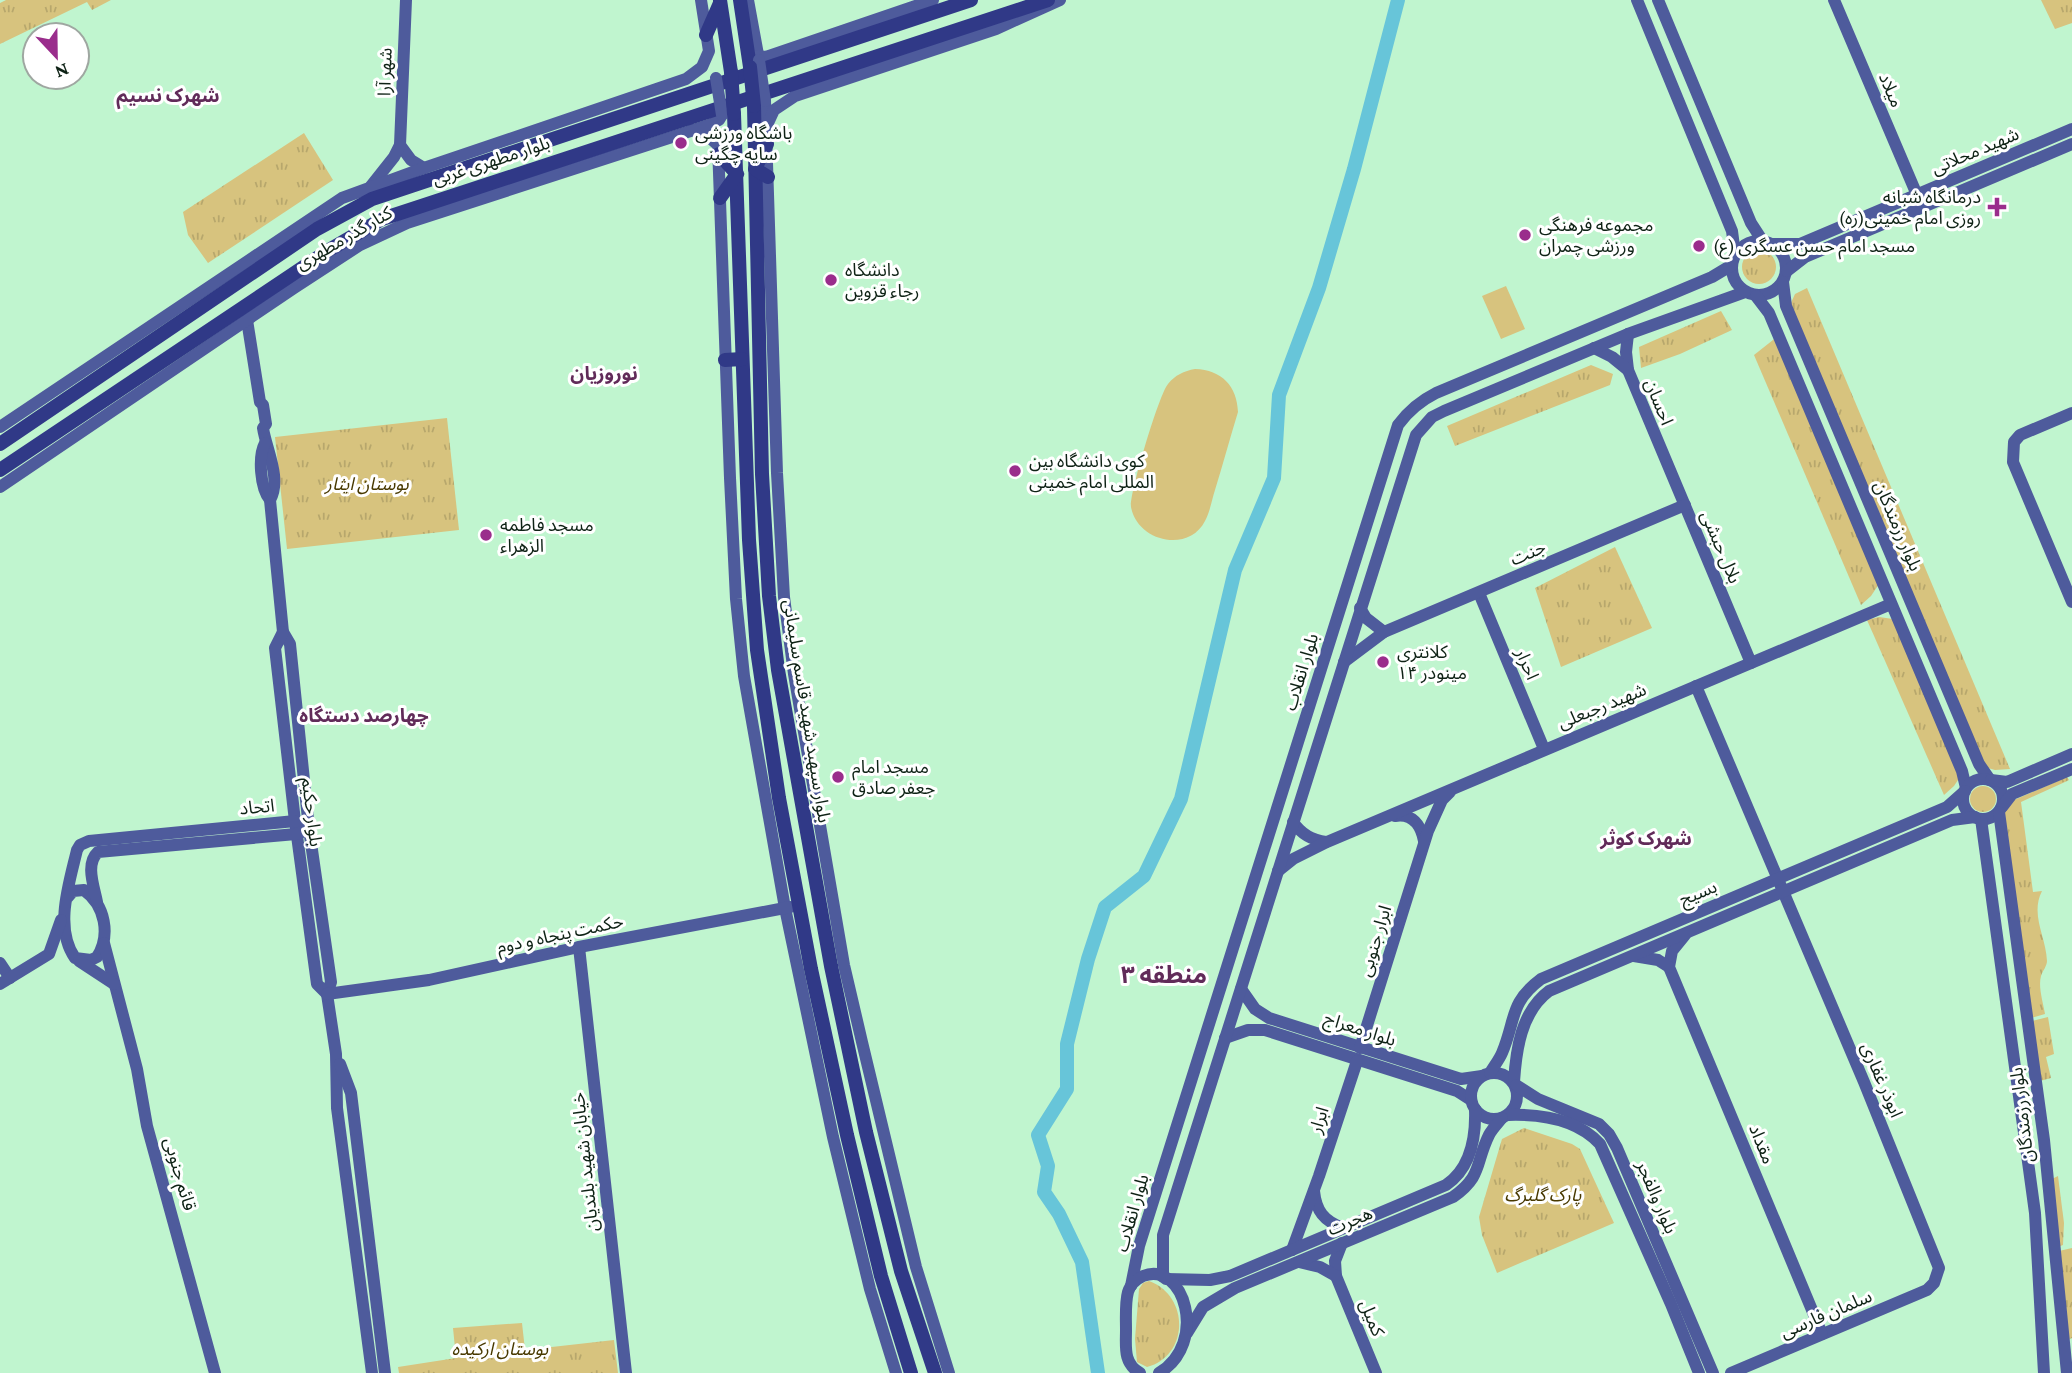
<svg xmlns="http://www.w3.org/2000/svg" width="2072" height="1373" font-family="'Crimson Pro','Noto Sans Arabic',serif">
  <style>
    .grass { fill: url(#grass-tufts) }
    .garden { fill: #d7c37e }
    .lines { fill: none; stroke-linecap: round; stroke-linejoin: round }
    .river { stroke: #67c5d9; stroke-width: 14 }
    .secondary { stroke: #4e5b9c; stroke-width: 12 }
    .primary { stroke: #303987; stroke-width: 14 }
    .secondary-bridge { stroke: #4e5b9c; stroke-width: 12 }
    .primary-bridge { stroke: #303987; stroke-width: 14 }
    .poi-dot { fill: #9a2d8c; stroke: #fff; stroke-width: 2.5 }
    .labels { text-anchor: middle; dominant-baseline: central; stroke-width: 6; stroke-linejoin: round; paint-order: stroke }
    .street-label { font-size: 18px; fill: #0e2215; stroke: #fff }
    .poi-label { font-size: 18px; fill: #0e2215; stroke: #fff; text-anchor: start }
    .park-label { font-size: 18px; font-style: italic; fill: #483900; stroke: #fff }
    .neighbourhood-label { font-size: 19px; font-weight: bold; fill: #612b59; stroke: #fff }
    .district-label { font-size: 24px; font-weight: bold; fill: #612b59; stroke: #fff }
  </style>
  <defs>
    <pattern id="grass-tufts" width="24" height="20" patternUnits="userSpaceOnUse" patternTransform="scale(1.75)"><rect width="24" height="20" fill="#d7c37e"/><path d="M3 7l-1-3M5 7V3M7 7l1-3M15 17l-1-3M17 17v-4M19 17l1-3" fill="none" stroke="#b7a76c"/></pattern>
  </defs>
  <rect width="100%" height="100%" fill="#c0f5cf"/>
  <!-- grass -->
  <g class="grass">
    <path d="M6 0H111L92 10 87 2 0 44V3Z"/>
    <path d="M2041 0H2072V23L2055 29Z"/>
    <path d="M304 133 333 180 208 263 188 235 183 212Z"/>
    <circle cx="1759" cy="267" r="17"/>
    <path d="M1807 288 2010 769 1995 770 1981 766 1790 305 1795 294Z"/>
    <path d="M1721 311 1732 330 1680 354 1641 368 1639 347Z"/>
    <path d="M1778 336 1881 581 1871 596 1861 605 1754 355Z"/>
    <path d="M1591 365 1613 374 1610 385 1455 446 1447 426Z"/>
    <path d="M447 418 459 530 287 549 275 437Z"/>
    <path d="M1615 547 1652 628 1561 667 1535 588Z"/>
    <path d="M1879 617 1893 619 1962 774 1954 786 1944 795 1867 620Z"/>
    <path d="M2067 777 2069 780 2065 782 2021 802 2033 892 2042 891C2030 915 2046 936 2047 961 2047 966 2043 970 2041 976 2038 987 2043 1002 2045 1014L2031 1018 2004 813 2014 800Z"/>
    <circle cx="1983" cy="799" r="13"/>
    <path d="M2048 1017 2054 1054 2046 1057 2051 1078 2040 1081 2032 1021Z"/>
    <path d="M1524 1128 1572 1144 1580 1149 1614 1223 1497 1273 1482 1235 1479 1217 1502 1139Z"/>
    <path d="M2058 1176 2064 1223 2063 1245 2058 1247 2052 1179Z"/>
    <path d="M2072 1248V1338L2068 1340 2059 1251Z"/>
    <path d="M1149 1281C1190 1296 1189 1356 1147 1367L1137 1362 1135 1339 1139 1289 1143 1283Z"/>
    <path d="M522 1323 525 1350 614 1340 618 1373H399L398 1367 456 1358 453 1328Z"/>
  </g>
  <!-- garden -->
  <g class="garden">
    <path d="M1506 286 1525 329 1501 339 1482 296Z"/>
    <path d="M1195 369C1222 370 1237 386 1238 412 1230 438 1223 464 1215 490 1212 499 1210 512 1205 521 1188 554 1137 541 1131 507 1129 495 1159 394 1168 384 1175 375 1184 371 1195 369Z"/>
  </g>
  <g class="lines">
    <!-- river -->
    <path class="river" d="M1098 1373 1082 1262 1059 1214 1044 1192 1048 1166 1038 1135 1067 1089V1044L1088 959 1105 907 1144 876 1181 799 1235 570 1274 478 1279 395 1319 288 1354 169 1398 0"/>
    <!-- secondary -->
    <g class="secondary">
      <path d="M748 0 759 60"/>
      <path d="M1637 0 1732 231 1735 254"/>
      <path d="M1658 0 1751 223 1762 240"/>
      <path d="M1834 0 1917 195"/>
      <path d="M758 56 766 57 933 0"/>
      <path d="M765 101 777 473 784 597 794 674 844 965 862 1042 916 1267 949 1373"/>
      <path d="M768 123 774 110 795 96 996 29 1060 0"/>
      <path d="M692 130 703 132 718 145 730 478 736 599 744 676 785 908 833 1137 870 1289 896 1373"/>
      <path d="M400 145 411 160 424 168"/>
      <path d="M371 186 394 157 400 145 406 0"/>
      <circle cx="1759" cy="268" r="27"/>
      <path d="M1773 244H1800L2072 129"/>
      <path d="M1787 271 1805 257 2072 144"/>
      <path d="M1783 282 1786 306 1979 764 1990 780"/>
      <path d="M1756 296 1769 313 1962 771 1966 788"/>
      <path d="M247 320 260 402 263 405 266 424 263 428C266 449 282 479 270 500"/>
      <path d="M1628 334 1626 352 1628 370 1751 663"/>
      <path d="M1594 348 1612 357 1628 370"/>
      <path d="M2072 413 2020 435 2014 442 2013 462 2072 602"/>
      <path d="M0 427 342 198 424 168 686 79 702 67 709 51 701 0"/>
      <path d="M265 443C258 456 260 488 270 500L283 632 290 644 309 829 331 982 327 994 336 1054 337 1108 372 1373"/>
      <path d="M0 487 294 288 360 245 407 223 709 125 719 120 722 115"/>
      <path d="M1479 593 1544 749"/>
      <path d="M1360 608 1366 618 1384 632"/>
      <path d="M283 632 275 648 295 821 317 984 327 994"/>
      <path d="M1344 662 1384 632 1685 505"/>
      <path d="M1696 686 1864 1082 1939 1268 1934 1283 1927 1290 1731 1373"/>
      <circle cx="1983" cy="799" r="20"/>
      <path d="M1991 780 2007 782 2072 754"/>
      <path d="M2002 807 2012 794 2072 769"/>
      <path d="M1999 812 2044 1140 2067 1373"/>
      <path d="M1395 816C1412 813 1421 825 1424 841"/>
      <path d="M1981 819 2035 1213 2044 1373"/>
      <path d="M1293 822C1301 834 1311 840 1326 842"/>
      <path d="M1278 871 1293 859 1327 842 1891 604"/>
      <path d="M67 898 73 891 84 890C105 905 111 935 97 957L91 960 75 958C54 928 69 884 77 850L80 845 89 841 295 821 309 829"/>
      <path d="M97 902C94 886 85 864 98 852L296 834 302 832"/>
      <path d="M1685 935 1672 951 1669 967 1822 1334"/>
      <path d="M104 943 137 1069 147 1126 215 1373"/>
      <path d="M579 947 626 1373"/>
      <path d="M1634 956 1658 960 1669 967"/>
      <path d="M79 961 114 984"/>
      <path d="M0 963 10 978"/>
      <path d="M0 984 49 954 61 920"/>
      <path d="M1241 989 1255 1009 1269 1018 1461 1079 1482 1076"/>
      <path d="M327 994 429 980 579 947 790 907"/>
      <path d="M1225 1038 1248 1030H1265L1457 1091 1471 1100"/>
      <path d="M1360 1048 1428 831 1442 800 1450 792"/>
      <path d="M340 1064 351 1093 385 1373"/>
      <circle cx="1494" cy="1096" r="23"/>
      <path d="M1490 1073C1494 1066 1499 1060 1502 1053 1516 1020 1509 1003 1541 979L1947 807 1965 791"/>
      <path d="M1514 1082C1516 1050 1521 1012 1549 991L1952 820 1975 817"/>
      <path d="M1516 1085 1538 1099 1599 1124 1609 1134 1617 1148 1713 1373"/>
      <path d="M1508 1115C1539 1114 1577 1119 1600 1144L1671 1304 1699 1373"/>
      <path d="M1314 1191C1316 1211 1324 1221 1343 1228"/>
      <path d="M1342 1243 1335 1261 1336 1276 1376 1373"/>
      <path d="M1292 1250 1319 1176 1357 1061"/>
      <path d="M1299 1262 1320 1267 1336 1276"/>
      <path d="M1163 1277V1235L1416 435 1432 417 1444 411 1628 334 1745 292"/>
      <path d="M1166 1279 1210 1280 1230 1276 1446 1185C1471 1168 1476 1137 1475 1109"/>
      <path d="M1131 1286 1139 1246 1398 425C1409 410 1420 401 1436 393L1712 277 1732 265"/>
      <path d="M1187 1333 1203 1307 1235 1288 1453 1197C1483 1176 1475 1163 1489 1135 1492 1129 1498 1123 1502 1118"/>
      <path d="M1140 1373C1123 1363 1126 1347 1126 1330 1126 1318 1125 1303 1128 1292 1130 1285 1137 1279 1143 1276 1184 1260 1209 1343 1159 1373"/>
    </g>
    <!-- primary -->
    <g class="primary">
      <path d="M720 0 731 72"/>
      <path d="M740 0 750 67"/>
      <path d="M706 35 720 3"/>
      <path d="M754 106 762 474 769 596 778 670 831 966 866 1132 901 1271 935 1373"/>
      <path d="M734 114 749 540 757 650 779 798 811 969 847 1135 881 1276 911 1373"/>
      <path d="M767 144 755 169 768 177"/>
      <path d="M719 154 737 174 720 198"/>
      <path d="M725 360 742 359"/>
      <path d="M0 444 317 229 372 199 971 0"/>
      <path d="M0 470 329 250 382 219 1048 0"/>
    </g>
    <!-- secondary-bridge -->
    <g class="secondary-bridge">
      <path d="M759 60 765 101"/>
      <path d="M716 78 722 115"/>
    </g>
    <!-- primary-bridge -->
    <g class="primary-bridge">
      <path d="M750 67 754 106"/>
      <path d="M731 72 734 114"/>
    </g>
  </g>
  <!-- markers -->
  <g class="poi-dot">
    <circle cx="681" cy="143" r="7"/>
    <path d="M1993.5 196.5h7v7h7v7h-7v7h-7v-7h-7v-7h7z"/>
    <circle cx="1525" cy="235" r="7"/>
    <circle cx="1699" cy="246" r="7"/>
    <circle cx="831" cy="280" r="7"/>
    <circle cx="1015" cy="471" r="7"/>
    <circle cx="486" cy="535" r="7"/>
    <circle cx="1383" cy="662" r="7"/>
    <circle cx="838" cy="777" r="7"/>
  </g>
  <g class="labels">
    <!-- street labels -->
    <g class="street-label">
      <text transform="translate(385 72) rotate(-88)">شهر آرا</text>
      <text transform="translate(1891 90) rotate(67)">میلاد</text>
      <text transform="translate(1975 151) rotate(-23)">شهید محلاتی</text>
      <text transform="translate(491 161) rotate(-18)">بلوار مطهری غربی</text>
      <text transform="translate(344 238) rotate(-30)">کنار گذر مطهری</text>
      <text transform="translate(1659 402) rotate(68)">احسان</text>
      <text transform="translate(1898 526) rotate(67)">بلوار رزمندگان</text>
      <text transform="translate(1721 547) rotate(67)">بلال حبشی</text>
      <text transform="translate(1528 553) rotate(-23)">جنت</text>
      <text transform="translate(1527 664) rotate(67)">احرار</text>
      <text transform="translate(1301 672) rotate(-73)">بلوار انقلاب</text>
      <text transform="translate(1602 706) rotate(-22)">شهید رجبعلی</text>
      <text transform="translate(807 711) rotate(81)">بلوار سپهبد شهید قاسم سلیمانی</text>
      <text transform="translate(257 807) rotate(-5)">اتحاد</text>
      <text transform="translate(312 812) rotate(83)">بلوار حکیم</text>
      <text transform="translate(1698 893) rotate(-23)">بسیج</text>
      <text transform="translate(560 934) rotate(-12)">حکمت پنجاه و دوم</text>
      <text transform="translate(1375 941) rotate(-73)">ابرار جنوبی</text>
      <text transform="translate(1360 1029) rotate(18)">بلوار معراج</text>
      <text transform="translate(1882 1080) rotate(67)">ابوذر غفاری</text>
      <text transform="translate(2022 1115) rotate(-97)">بلوار رزمندگان</text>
      <text transform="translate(1319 1120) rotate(-72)">ابرار</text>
      <text transform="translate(1762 1144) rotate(68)">مقداد</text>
      <text transform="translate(585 1162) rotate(-96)">خیابان شهید بلندیان</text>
      <text transform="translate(180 1174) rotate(74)">قائم جنوبی</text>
      <text transform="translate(1657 1197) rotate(67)">بلوار والفجر</text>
      <text transform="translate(1132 1213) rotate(-74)">بلوار انقلاب</text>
      <text transform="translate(1350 1221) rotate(-23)">هجرت</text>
      <text transform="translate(1826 1314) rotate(-23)">سلمان فارسی</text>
      <text transform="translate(1372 1318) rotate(68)">کمیل</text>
    </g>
    <!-- poi labels -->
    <g class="poi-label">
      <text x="695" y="133">باشگاه ورزشى<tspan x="695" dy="21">سايه چگينى</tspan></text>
      <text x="1981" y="197" text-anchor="end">درمانگاه شبانه<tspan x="1981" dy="21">روزی امام خمینی(ره)</tspan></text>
      <text x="1539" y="225">مجموعه فرهنگی<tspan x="1539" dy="21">ورزشی چمران</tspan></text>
      <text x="1713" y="246">مسجد امام حسن عسگری (ع)</text>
      <text x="845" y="270">دانشگاه<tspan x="845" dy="21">رجاء قزوین</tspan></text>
      <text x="1029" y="461">کوی دانشگاه بین<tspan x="1029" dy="21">المللی امام خمینی</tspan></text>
      <text x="500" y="525">مسجد فاطمه<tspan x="500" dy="21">الزهراء</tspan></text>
      <text x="1397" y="652">کلانتری<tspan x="1397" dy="21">۱۴ مینودر</tspan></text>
      <text x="852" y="767">مسجد امام<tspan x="852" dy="21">جعفر صادق</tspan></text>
    </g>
    <!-- park labels -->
    <g class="park-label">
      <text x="367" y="484">بوستان ایثار</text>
      <text x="1543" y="1195">پارک گلبرگ</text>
      <text x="500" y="1349">بوستان ارکیده</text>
    </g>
    <!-- neighbourhood labels -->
    <g class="neighbourhood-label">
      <text x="168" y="95">شهرک نسیم</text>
      <text x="604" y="373">نوروزیان</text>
      <text x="364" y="715">چهارصد دستگاه</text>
      <text x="1646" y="838">شهرک کوثر</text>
    </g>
    <!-- district labels -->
    <g class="district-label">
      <text x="1164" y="974">منطقه ۳</text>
    </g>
  </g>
  <!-- north arrow -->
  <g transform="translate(56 56) rotate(158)"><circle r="33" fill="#ffffff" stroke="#9fa7a1" stroke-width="2"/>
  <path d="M0-5L12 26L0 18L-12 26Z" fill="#9a2d8c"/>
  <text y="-10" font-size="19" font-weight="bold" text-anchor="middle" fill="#0e2215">N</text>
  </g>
</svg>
